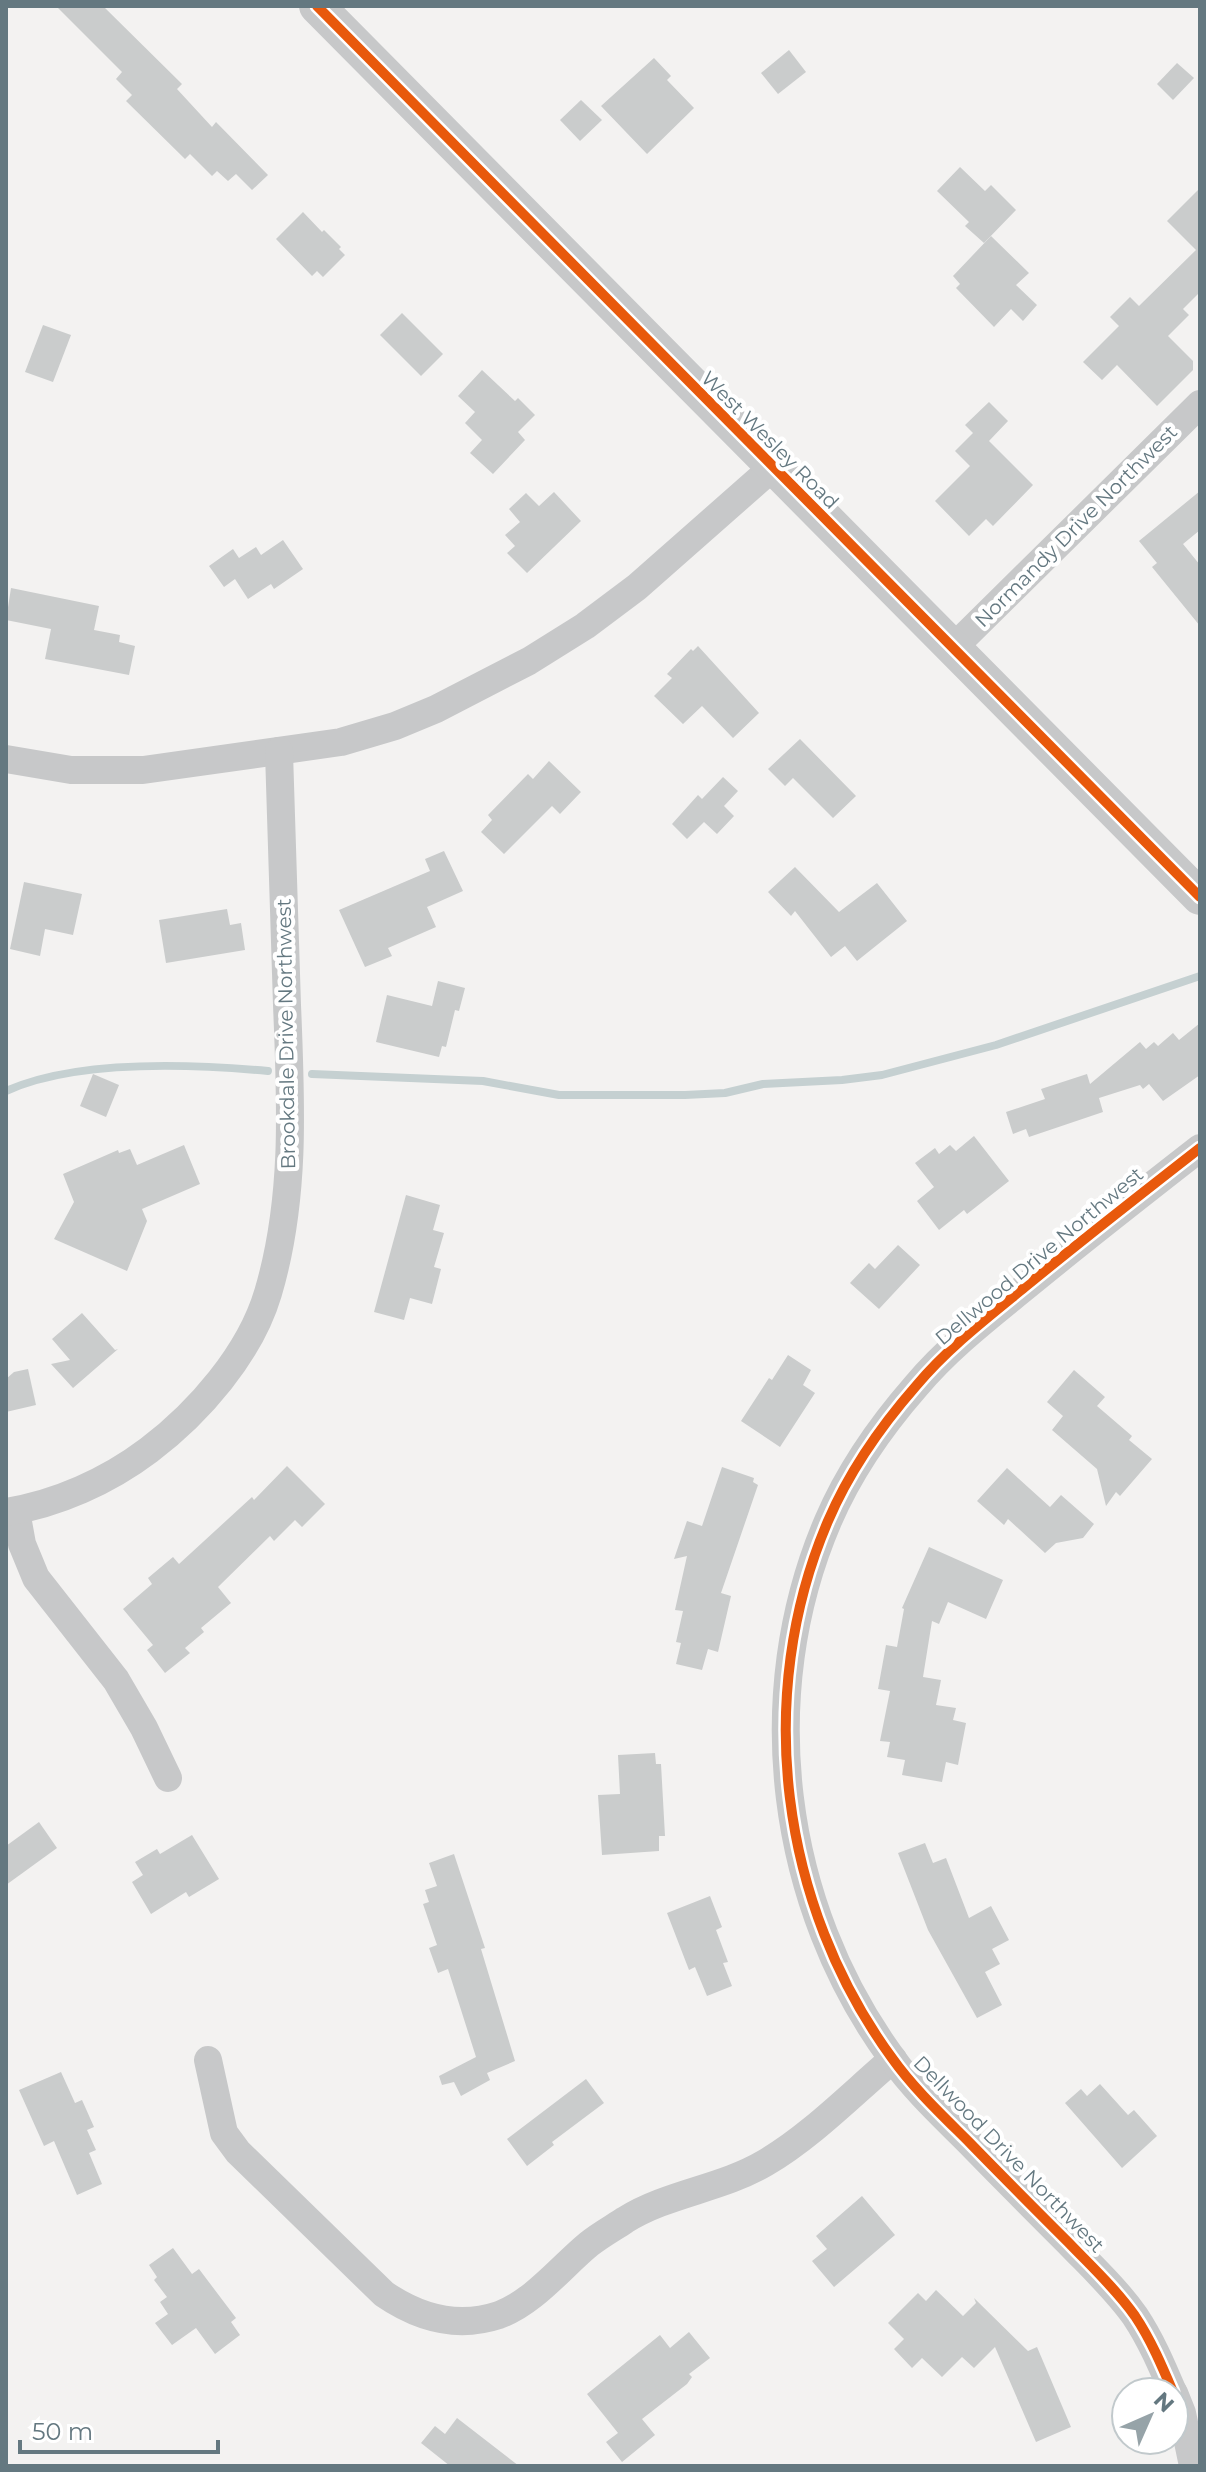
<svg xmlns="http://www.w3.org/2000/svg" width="1206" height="2472" font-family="Montserrat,sans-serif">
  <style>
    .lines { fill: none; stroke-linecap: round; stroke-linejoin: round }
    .stream { stroke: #c5d0d1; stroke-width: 8 }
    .building { fill: #cacccc }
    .minor { stroke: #c7c8c9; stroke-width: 28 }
    .tertiary { stroke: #c7c8c9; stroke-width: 36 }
    .cycleway-casing { stroke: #fff; stroke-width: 15 }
    .cycleway { stroke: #e8590c; stroke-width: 10 }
    .labels { text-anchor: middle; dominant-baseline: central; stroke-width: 8; stroke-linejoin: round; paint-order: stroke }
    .street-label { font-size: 20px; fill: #647880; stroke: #fff }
  </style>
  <rect width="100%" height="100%" fill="#f3f2f1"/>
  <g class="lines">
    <!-- stream -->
    <g class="stream">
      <path d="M312 1074 483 1081 559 1095H685L725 1093 763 1084 842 1080 882 1075 996 1045 1200 976"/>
      <path d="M6 1091C77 1059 191 1064 268 1071"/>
    </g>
  </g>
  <!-- building -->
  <g class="building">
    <path d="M56 6H103L182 84 177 89 212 127 216 122 268 175 252 190 236 174 228 181 217 171 212 176 190 154 185 159 126 101 132 95 116 79 122 72Z"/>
    <path d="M789 50 806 72 778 94 761 73Z"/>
    <path d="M654 58 671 76 667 80 694 108 647 154 601 106Z"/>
    <path d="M1177 63 1194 78 1173 100 1157 84Z"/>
    <path d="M581 100 602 120 580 141 560 120Z"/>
    <path d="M960 167 985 191 991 185 1016 210 984 243 965 226 969 222 937 191Z"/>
    <path d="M1200 188V292L1183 309 1189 315 1168 336 1193 361V370L1157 406 1117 365 1102 380 1083 362 1119 326 1110 317 1130 297 1139 306 1196 250 1167 221Z"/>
    <path d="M303 212 322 232 324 230 341 247 339 249 345 255 323 277 317 271 312 276 276 239Z"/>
    <path d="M991 236 1029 273 1016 285 1037 305 1023 321 1011 309 994 327 956 288 960 284 953 276Z"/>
    <path d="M402 313 443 354 421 376 380 335Z"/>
    <path d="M43 325 71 335 53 382 25 372Z"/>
    <path d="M482 370 515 401 518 398 535 415 518 432 525 440 493 474 470 453 482 440 465 423 475 412 458 396Z"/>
    <path d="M989 402 1008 421 989 441 1033 485 993 526 986 519 969 536 935 501 970 466 955 451 973 433 965 425Z"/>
    <path d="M1200 491V530L1183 544 1200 565V626L1152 567 1157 563 1139 541Z"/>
    <path d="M554 492 581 521 527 573 507 553 515 546 505 535 520 522 509 509 526 493 539 506Z"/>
    <path d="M283 540 303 569 274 589 271 584 248 599 235 579 224 587 209 566 233 549 239 558 256 547 261 555Z"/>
    <path d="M11 588 99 606 94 630 120 635 119 642 135 646 129 675 45 659 51 629 6 620Z"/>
    <path d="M698 646 759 713 733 738 702 706 683 724 654 696 672 678 667 674 691 649 693 651Z"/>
    <path d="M800 739 856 796 833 818 793 778 785 786 768 769Z"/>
    <path d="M549 761 581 792 560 814 552 806 504 854 481 832 492 820 488 815 528 774 533 779Z"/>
    <path d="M723 777 738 791 724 806 734 816 717 834 704 822 687 839 672 824 698 795 702 799Z"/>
    <path d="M444 851 463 891 427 907 436 927 388 948 392 956 365 967 339 910 430 871 425 859Z"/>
    <path d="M795 867 839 912 877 883 907 921 857 961 845 946 831 957 795 911 791 916 768 892Z"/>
    <path d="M24 882 82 894 73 935 45 929 40 956 10 949Z"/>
    <path d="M227 909 230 925 241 923 245 950 166 963 159 920Z"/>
    <path d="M438 981 465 988 459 1011 455 1010 446 1047 442 1046 439 1057 376 1042 387 995 432 1006Z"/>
    <path d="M1200 1023V1075L1163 1101 1149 1084 1143 1089 1140 1085 1099 1098 1103 1112 1029 1137 1026 1129 1013 1134 1006 1112 1045 1099 1041 1089 1087 1074 1090 1084 1140 1042 1146 1049 1154 1042 1158 1046 1173 1033 1179 1040Z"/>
    <path d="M93 1074 119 1085 106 1117 80 1106Z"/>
    <path d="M974 1136 1009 1181 967 1214 964 1210 939 1230 917 1201 934 1187 915 1163 935 1148 939 1154 950 1145 956 1151Z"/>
    <path d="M184 1145 200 1184 142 1209 147 1221 127 1271 54 1239 74 1202 63 1174 118 1150 119 1153 130 1149 137 1165Z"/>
    <path d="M406 1195 440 1205 433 1230 444 1233 434 1267 441 1269 432 1304 410 1298 404 1320 374 1312Z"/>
    <path d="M898 1245 920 1265 879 1309 850 1283 869 1263 875 1269Z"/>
    <path d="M82 1313 115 1350 118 1349 73 1388 51 1364 70 1360 52 1339Z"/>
    <path d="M788 1355 811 1370 803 1385 815 1393 780 1447 741 1421 769 1378 772 1380Z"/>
    <path d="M28 1369 36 1405 6 1412V1379L14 1372Z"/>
    <path d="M1074 1370 1105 1397 1097 1406 1132 1436 1129 1440 1152 1459 1120 1496 1116 1492 1106 1506 1097 1469 1052 1430 1063 1416 1047 1402Z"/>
    <path d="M287 1466 325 1504 302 1527 295 1520 274 1541 270 1536 218 1587 231 1603 201 1628 204 1632 185 1648 190 1653 165 1673 147 1650 153 1645 123 1609 152 1584 148 1578 173 1557 179 1564 252 1497 254 1500Z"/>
    <path d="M722 1467 754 1478 753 1482 758 1485 721 1593 731 1596 718 1652 708 1649 702 1670 676 1664 681 1643 676 1642 683 1611 675 1610 687 1556 674 1559 687 1521 702 1526Z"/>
    <path d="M1007 1468 1050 1507 1061 1495 1094 1524 1083 1538 1056 1543 1045 1553 1008 1519 1004 1525 977 1501Z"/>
    <path d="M929 1547 1003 1580 986 1619 948 1602 939 1624 932 1621 923 1677 941 1680 936 1705 956 1708 953 1720 966 1723 958 1765 946 1762 942 1782 902 1775 905 1760 887 1757 890 1742 880 1741 890 1691 878 1689 886 1645 897 1647 904 1609 902 1608Z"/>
    <path d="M655 1753 656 1764H661L665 1836H659V1851L602 1855 598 1795 620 1794 618 1755Z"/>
    <path d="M39 1822 57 1848 6 1885V1846Z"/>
    <path d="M192 1835 219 1879 189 1897 186 1892 151 1914 132 1882 143 1875 135 1862 157 1849 160 1854Z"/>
    <path d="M925 1843 933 1863 946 1858 969 1918 991 1906 1009 1940 992 1949 1000 1964 985 1972 1002 2005 977 2018 928 1930 898 1853Z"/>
    <path d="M454 1854 485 1948 481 1949 515 2061 487 2073 490 2080 461 2096 454 2082 442 2085 439 2076 476 2057 448 1969 438 1973 429 1948 437 1945 423 1904 429 1902 425 1890 437 1886 429 1863Z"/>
    <path d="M710 1896 722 1927 716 1930 728 1962 723 1963 732 1986 707 1996 695 1967 689 1970 667 1913Z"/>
    <path d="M61 2072 75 2103 82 2100 94 2127 87 2130 96 2150 89 2153 102 2184 77 2195 54 2141 44 2146 19 2090Z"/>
    <path d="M586 2079 604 2103 552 2142 554 2145 527 2166 507 2139Z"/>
    <path d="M1100 2084 1128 2115 1134 2110 1157 2136 1122 2168 1065 2103 1081 2089 1087 2096Z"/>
    <path d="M862 2196 895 2235 834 2287 812 2261 827 2249 816 2236Z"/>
    <path d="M173 2248 192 2274 199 2269 236 2318 231 2322 240 2335 215 2354 196 2328 172 2345 155 2323 168 2314 160 2302 167 2297 154 2280 157 2277 149 2265Z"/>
    <path d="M936 2290 963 2316 976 2303 974 2298 1028 2351 1037 2347 1071 2427 1036 2442 995 2347 974 2368 962 2357 942 2377 922 2358 912 2368 894 2349 904 2339 888 2323 918 2293 926 2301Z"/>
    <path d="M689 2332 710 2358 689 2374 692 2377 687 2384 642 2419 655 2435 622 2462 606 2442 618 2433 587 2394 660 2335 670 2348Z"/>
    <path d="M457 2418 519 2466H450L421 2443 435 2426 445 2434Z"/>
  </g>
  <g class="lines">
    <!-- minor -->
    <g class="minor">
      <path d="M952 649 1200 404"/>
      <path d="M6 759 71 770H143L341 742 395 726 436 709 529 661 585 626 637 587 772 468"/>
      <path d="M16 1511 22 1544 36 1578 116 1680 144 1728 168 1778"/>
      <path d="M6 1512C57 1504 108 1481 149 1450 198 1413 250 1354 268 1293 296 1199 291 1102 287 1005 284 921 281 836 279 751"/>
      <path d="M208 2060 224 2133 238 2152 384 2294C419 2318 457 2329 499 2315 534 2302 561 2267 589 2244 600 2235 613 2228 625 2220 668 2193 721 2189 765 2163 810 2137 853 2093 893 2059"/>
      <path d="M1173 2392C1162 2366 1151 2340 1135 2316 1116 2289 1091 2266 1068 2242 1035 2209 1002 2176 970 2143 943 2116 914 2089 892 2058 780 1905 753 1696 828 1521 849 1472 881 1426 916 1386 948 1348 987 1318 1025 1287 1082 1240 1141 1194 1200 1148"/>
      <path d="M1174 2393 1182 2413 1193 2466"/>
    </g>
    <!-- tertiary -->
    <path class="tertiary" d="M317 6 1200 897"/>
    <defs>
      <g id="cycleway">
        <path d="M317 6 1200 897"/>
        <path d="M1173 2392C1162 2366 1151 2340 1135 2316 1116 2289 1091 2266 1068 2242 1035 2209 1002 2176 970 2143 943 2116 914 2089 892 2058 780 1905 753 1696 828 1521 849 1472 881 1426 916 1386 948 1348 987 1318 1025 1287 1082 1240 1141 1194 1200 1148"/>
      </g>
    </defs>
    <!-- cycleway casing -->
    <use href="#cycleway" class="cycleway-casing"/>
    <!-- cycleway -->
    <use href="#cycleway" class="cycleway"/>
  </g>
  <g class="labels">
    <!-- street labels -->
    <g class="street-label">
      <text transform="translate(770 440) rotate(45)">West Wesley Road</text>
      <text transform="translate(1076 526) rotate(-45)">Normandy Drive Northwest</text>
      <text transform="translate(286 1034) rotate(-91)">Brookdale Drive Northwest</text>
      <text transform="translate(1039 1256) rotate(-40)">Dellwood Drive Northwest</text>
      <text transform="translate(1009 2154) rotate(46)">Dellwood Drive Northwest</text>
    </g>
  </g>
  <!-- border -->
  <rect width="1206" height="2472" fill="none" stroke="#647880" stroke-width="16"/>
  <!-- north arrow -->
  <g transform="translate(1150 2416) rotate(45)"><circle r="38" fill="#ffffff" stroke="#c1c9cc" stroke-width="2"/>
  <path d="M0-6L14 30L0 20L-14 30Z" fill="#96a3a8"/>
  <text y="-12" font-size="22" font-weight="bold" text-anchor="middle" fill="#647880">N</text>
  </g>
  <!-- scale -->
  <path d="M20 2440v12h198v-12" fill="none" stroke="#647880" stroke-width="4"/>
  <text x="32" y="2440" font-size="24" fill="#647880" stroke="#ffffff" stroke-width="6" paint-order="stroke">50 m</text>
</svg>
